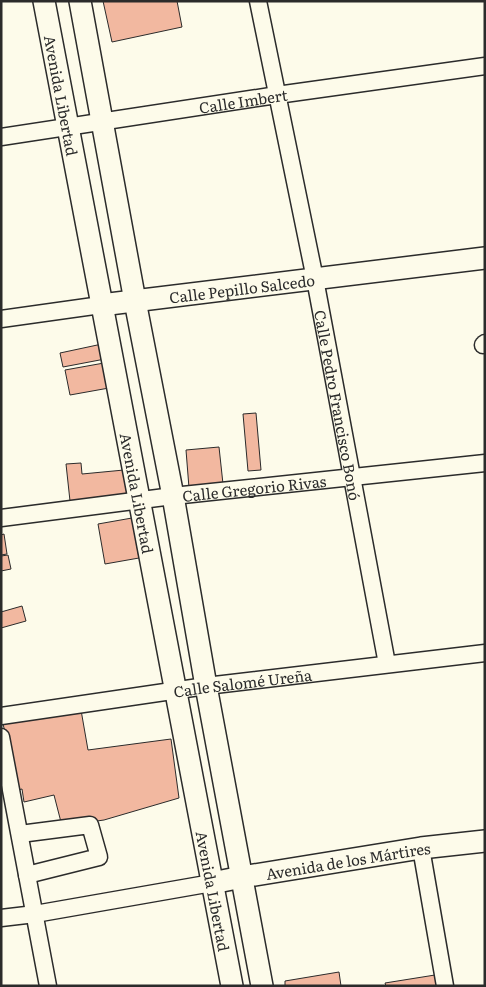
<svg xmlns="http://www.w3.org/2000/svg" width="486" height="987" font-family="Literata,serif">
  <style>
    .building { fill: #f2b8a0; stroke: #2b2b2b }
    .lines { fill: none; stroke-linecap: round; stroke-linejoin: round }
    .minor-casing { stroke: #2b2b2b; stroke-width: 19 }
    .major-casing { stroke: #2b2b2b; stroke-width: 24 }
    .minor { stroke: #fdfbea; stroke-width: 16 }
    .major { stroke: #fdfbea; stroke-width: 21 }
    .labels { text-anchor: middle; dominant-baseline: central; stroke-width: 4; stroke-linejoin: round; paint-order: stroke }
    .street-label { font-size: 15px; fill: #2b2b2b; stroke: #fdfbea }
  </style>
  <rect width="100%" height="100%" fill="#fdfbea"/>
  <!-- building -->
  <g class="building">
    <path d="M103 1H177L182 27 112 42Z"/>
    <path d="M102 344 105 359 63 367 60 353Z"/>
    <path d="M104 363 109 388 70 395 65 370Z"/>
    <path d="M256 413 261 470 248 471 243 414Z"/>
    <path d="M219 447 223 484 189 488 186 450Z"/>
    <path d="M81 463 82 474 124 470 127 496 70 501 66 464Z"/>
    <path d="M132 518 139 558 105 564 98 524Z"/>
    <path d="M4 534 7 554 1 555V535Z"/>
    <path d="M8 555 11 569 1 571V556Z"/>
    <path d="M22 606 26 621 1 628V612Z"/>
    <path d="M81 710 88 750 171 739 179 798 104 820 62 826 54 795 24 802 22 789 1 794V762L12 760 3 724Z"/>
    <path d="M339 972 341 986H285V981Z"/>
    <path d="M435 975 437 986H386L385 983Z"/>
  </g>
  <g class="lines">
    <defs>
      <g id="minor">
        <path id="s1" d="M258 1 315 279 387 664"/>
        <path id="s2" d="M1 137 277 95 485 66"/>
        <path d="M1 319 101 305"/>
        <path d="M483 345 485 343"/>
        <path id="s3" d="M1 518 173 496 485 463"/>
        <path id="s4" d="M1 716 206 686 485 653"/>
        <path d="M1 737 48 986"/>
        <path d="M20 834 90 825 99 857 27 875"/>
        <path d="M421 848 445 986"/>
        <path d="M1 918 35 914 212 883"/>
      </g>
      <g id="major">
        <path id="s5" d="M44 1 232 986"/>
        <path d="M80 1 135 301 173 496 206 686 262 986"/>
        <path id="s6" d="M101 305 485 258"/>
        <path id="s7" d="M212 883 242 877 421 848 485 841"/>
      </g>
    </defs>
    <!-- minor casing -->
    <use href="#minor" class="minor-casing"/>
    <!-- major casing -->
    <use href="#major" class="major-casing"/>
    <!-- minor -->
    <use href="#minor" class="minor"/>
    <!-- major -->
    <use href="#major" class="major"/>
  </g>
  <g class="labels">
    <!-- street labels -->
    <g class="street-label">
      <text stroke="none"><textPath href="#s5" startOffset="96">Avenida Libertad</textPath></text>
      <text stroke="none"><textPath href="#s2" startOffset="245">Calle Imbert</textPath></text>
      <text stroke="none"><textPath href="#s6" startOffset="142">Calle Pepillo Salcedo</textPath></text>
      <text stroke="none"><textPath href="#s1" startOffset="412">Calle Pedro Francisco Bonó</textPath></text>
      <text stroke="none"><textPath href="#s3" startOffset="255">Calle Gregorio Rivas</textPath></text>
      <text stroke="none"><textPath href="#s5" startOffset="501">Avenida Libertad</textPath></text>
      <text stroke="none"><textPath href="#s4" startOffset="244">Calle Salomé Ureña</textPath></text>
      <text stroke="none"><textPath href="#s7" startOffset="138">Avenida de los Mártires</textPath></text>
      <text stroke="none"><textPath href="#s5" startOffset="906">Avenida Libertad</textPath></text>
    </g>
  </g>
  <!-- border -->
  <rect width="486" height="987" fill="none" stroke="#2b2b2b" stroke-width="5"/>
</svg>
